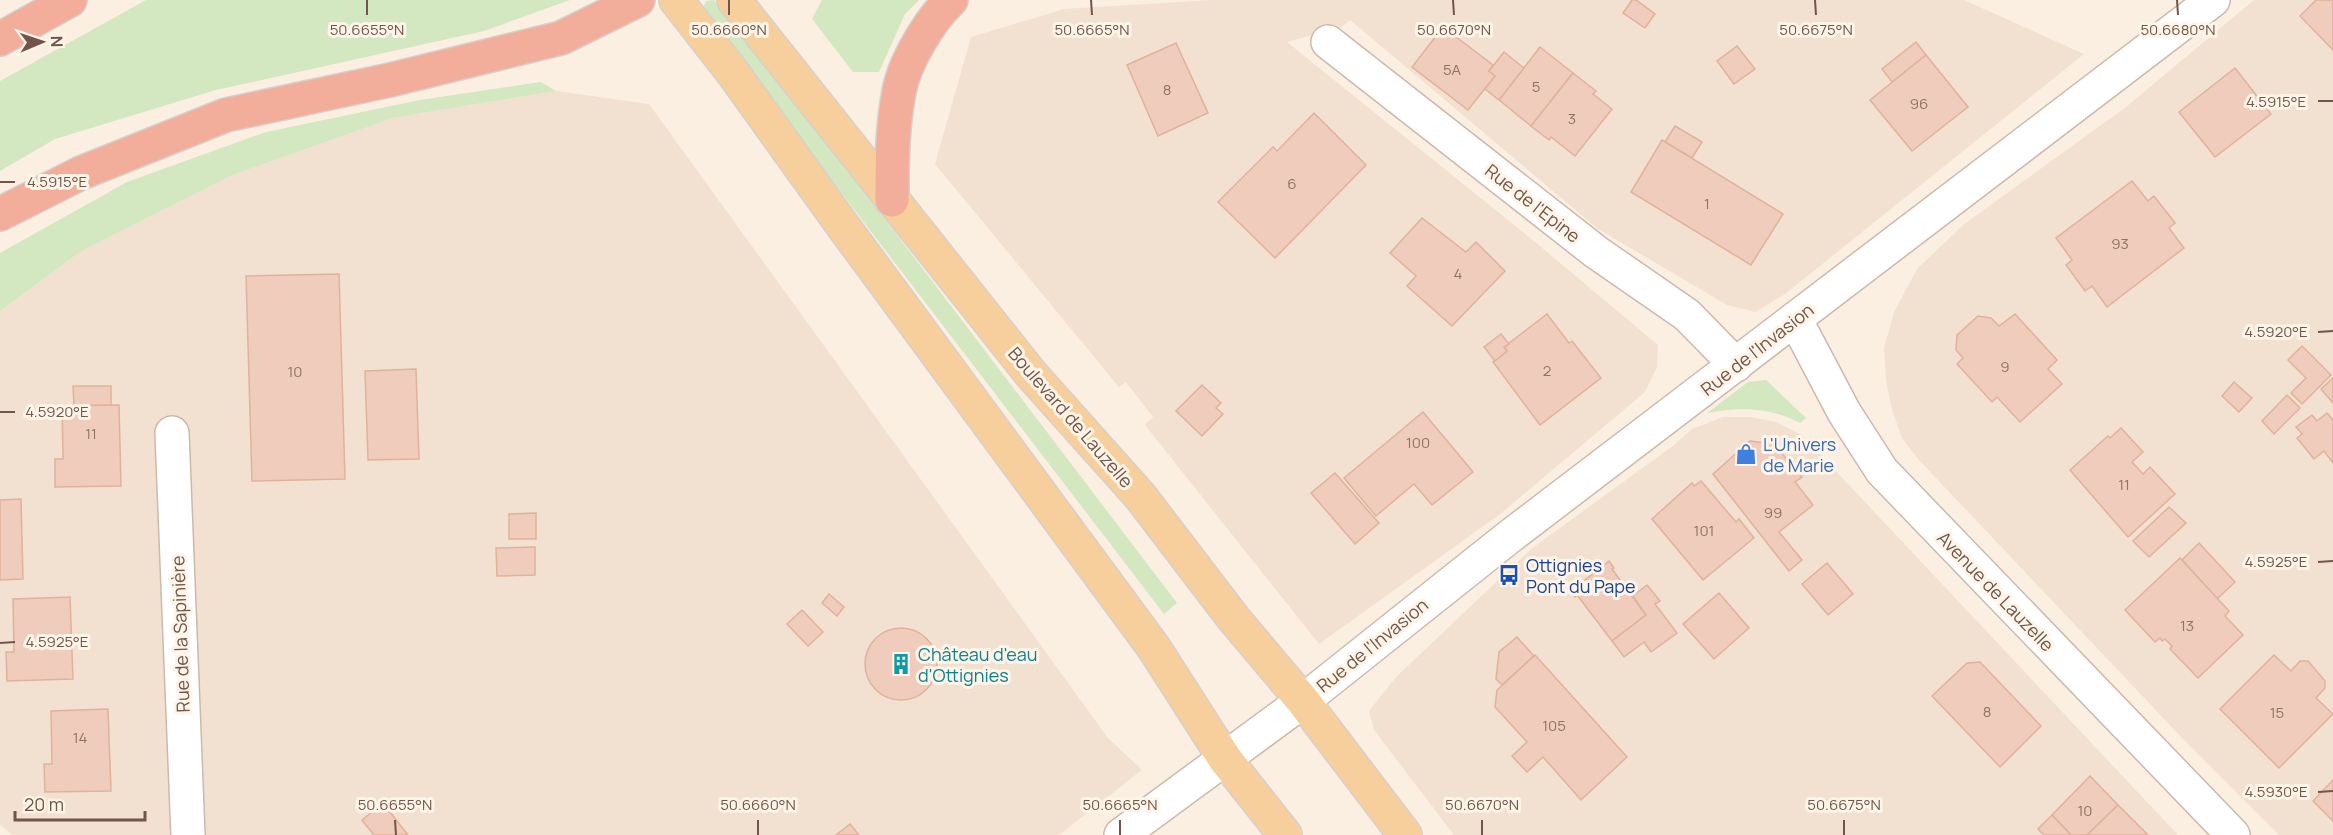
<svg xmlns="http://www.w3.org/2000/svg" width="2333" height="835" font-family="Manrope,sans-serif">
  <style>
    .residential { fill: #f2e1d1 }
    .green { fill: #d3e7c1 }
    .building { fill: #efccbb; stroke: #e0b29c; stroke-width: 1.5 }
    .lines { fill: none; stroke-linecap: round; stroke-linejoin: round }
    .minor-casing { stroke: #cdb9ac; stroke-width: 36 }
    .major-casing { stroke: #d7cfcc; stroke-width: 36 }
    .highway-casing { stroke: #d7cfcc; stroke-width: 36 }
    .minor { stroke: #fff; stroke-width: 33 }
    .major { stroke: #f7cf9d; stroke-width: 33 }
    .highway { stroke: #f2ad9b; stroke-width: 33 }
    .ticks { fill: none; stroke: #71554a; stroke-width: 2 }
    .labels { text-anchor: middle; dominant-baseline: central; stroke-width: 6; stroke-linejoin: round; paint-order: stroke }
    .number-label { font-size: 15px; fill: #907366 }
    .street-label { font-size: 18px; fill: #71554a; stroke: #fef4e8 }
    .shop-label { font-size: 18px; fill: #366cbe; stroke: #fef4e8; text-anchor: start }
    .transit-label { font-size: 18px; fill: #164399; stroke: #fef4e8; text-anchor: start }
    .culture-label { font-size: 18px; fill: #0d838f; stroke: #fef4e8; text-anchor: start }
    .ticks-label { font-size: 15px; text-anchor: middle; fill: #71554a; stroke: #fef4e8; stroke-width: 6; stroke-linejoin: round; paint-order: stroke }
  </style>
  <rect width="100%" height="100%" fill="#fbefe2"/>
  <!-- residential -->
  <g class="residential">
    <path d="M1211 0H1964L2084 54 1785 294 1755 312 1727 305 1598 229 1350 20 1342 27 1287 42 1534 241 1658 345 1657 367 1645 392 1499 515 1319 644 1145 425 1153 417 1126 382 1119 387 935 164 971 37 1064 9Z"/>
    <path d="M2254 0H2333V835H2279L2185 741 1918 459 1902 438 1892 410 1886 380 1884 348 1894 312 1917 269 1963 225 2126 107Z"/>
    <path d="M556 91 649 104 1108 738 1142 770 1059 835H199L183 421 159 423 174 835H13L0 825V311L80 252 230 176 393 118Z"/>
    <path d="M1723 417H1750L1776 422 1802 435 2178 835H1454L1374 730 1369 711 1396 677 1531 549 1674 445 1692 429Z"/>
  </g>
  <!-- green -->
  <g class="green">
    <path d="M146 0H570L484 31 216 90 55 139 0 171V81Z"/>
    <path d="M714 0 859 185 1177 603 1164 614 702 11 706 1Z"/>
    <path d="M822 0H919L905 14 879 72H853L812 19Z"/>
    <path d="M541 82 556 91 393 118 230 176 80 252 0 311V253L127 182 266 132 420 100Z"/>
    <path d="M1766 380 1806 418 1800 423C1770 407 1740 407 1707 413L1748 382Z"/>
  </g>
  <!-- building -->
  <g class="building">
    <path d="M1632 0H1636L1655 14 1645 28 1623 13Z"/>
    <path d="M2316 0H2333V50L2300 16Z"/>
    <path d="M1443 27 1493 65 1489 71 1495 76 1468 110 1412 67Z"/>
    <path d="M1916 42 1926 55 1892 82 1882 69Z"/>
    <path d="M1176 43 1208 113 1158 136 1127 65Z"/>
    <path d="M1737 46 1755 69 1734 84 1717 61Z"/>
    <path d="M1540 47 1573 73 1531 126 1499 100Z"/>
    <path d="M1504 52 1524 68 1499 100 1485 89 1495 76 1489 71Z"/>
    <path d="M1926 55 1968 107 1912 151 1870 100Z"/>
    <path d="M2235 68 2271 114 2215 157 2179 112Z"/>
    <path d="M1573 73 1596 91 1593 94 1612 109 1575 156 1551 137 1549 140 1531 126Z"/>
    <path d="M1314 113 1366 165 1275 258 1218 202 1273 147 1277 151Z"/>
    <path d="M1675 126 1702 142 1692 158 1665 142Z"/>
    <path d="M1662 140 1783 214 1751 265 1631 192Z"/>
    <path d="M2132 181 2148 201 2154 196 2175 223 2169 228 2184 248 2107 307 2092 286 2085 291 2066 265 2072 260 2056 238Z"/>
    <path d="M1422 218 1466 252 1476 242 1505 271 1452 326 1407 286 1416 276 1390 253Z"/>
    <path d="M339 274 345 479 252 481 246 276Z"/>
    <path d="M1547 314 1569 343 1572 341 1601 378 1540 425 1493 362 1507 351 1504 347Z"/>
    <path d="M2015 314 2057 360 2048 369 2062 384 2020 422 1997 397 1992 402 1957 364 1963 358 1956 350 1957 335 1978 316 1991 318 1999 326Z"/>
    <path d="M1501 334 1509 344 1504 347 1507 351 1495 361 1484 347Z"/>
    <path d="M2302 346 2331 375 2302 404 2291 393 2306 378 2288 360Z"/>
    <path d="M416 369 419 459 368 460 365 371Z"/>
    <path d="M2333 378V403L2321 389Z"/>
    <path d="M2234 382 2252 398 2239 412 2222 396Z"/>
    <path d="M1202 385 1221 403 1216 408 1223 414 1202 436 1176 411Z"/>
    <path d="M73 386H111V405L74 406Z"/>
    <path d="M2287 395 2300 408 2274 434 2262 421Z"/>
    <path d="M119 405 121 486 55 487V459H63L62 406Z"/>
    <path d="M1423 412 1473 472 1432 505 1414 484 1376 516 1344 478Z"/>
    <path d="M2327 413 2333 420V463L2324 451 2314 459 2297 438 2302 434 2296 427 2312 415 2317 421Z"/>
    <path d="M2121 428 2143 452 2132 462 2143 474 2150 467 2175 494 2128 537 2070 470 2108 436 2110 438Z"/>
    <path d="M1750 441 1774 444 1802 477 1795 482 1813 505 1779 532 1802 560 1789 571 1713 474Z"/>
    <path d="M1335 473 1379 523 1355 544 1311 493Z"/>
    <path d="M1701 481 1736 522 1739 519 1754 538 1703 580 1652 519 1692 483 1694 486Z"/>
    <path d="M21 499 23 579 0 580V500Z"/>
    <path d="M2169 507 2186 523 2149 557 2133 541Z"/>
    <path d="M536 513V539H509V514Z"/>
    <path d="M2199 543 2235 582 2217 599 2182 560Z"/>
    <path d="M535 547V575L497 576 496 548Z"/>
    <path d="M2180 558 2229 611 2225 616 2243 635 2198 678 2170 649 2172 646 2165 639 2162 641 2160 638 2155 642 2125 610Z"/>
    <path d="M1609 561 1614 568 1612 569 1646 615 1612 641 1577 595 1575 597 1571 591Z"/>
    <path d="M1827 563 1853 594 1828 615 1802 584Z"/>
    <path d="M1647 585 1660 601 1655 604 1677 633 1651 652 1644 642 1624 657 1612 641 1646 615 1633 596Z"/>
    <path d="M1719 593 1749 628 1714 659 1683 624Z"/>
    <path d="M829 594 844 607 837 616 822 603Z"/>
    <path d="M70 597 73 679 7 681 6 652H14L13 599Z"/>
    <path d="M802 610 823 632 808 646 787 624Z"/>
    <circle cx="901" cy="664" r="36"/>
    <path d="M1517 637 1534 656 1502 685 1496 679 1499 652Z"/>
    <path d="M1535 655 1627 757 1581 800 1543 757 1527 772 1512 756 1527 742 1495 707 1497 690Z"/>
    <path d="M2274 655 2291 671 2300 661H2308L2325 681V688L2316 698 2333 714 2279 768 2220 709Z"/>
    <path d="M1980 662 2041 726 2000 767 1932 696 1967 663Z"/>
    <path d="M108 709 111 791 45 792 44 764H52L51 711Z"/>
    <path d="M2090 776 2118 805 2087 835H2071L2052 815Z"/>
    <path d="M2333 780V821L2313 801Z"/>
    <path d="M383 803 408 835H374L362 820Z"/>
    <path d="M2118 805 2148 835H2087Z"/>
    <path d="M2052 815 2071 835H2044L2038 829Z"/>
    <path d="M850 824 859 835H836Z"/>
  </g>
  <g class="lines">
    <defs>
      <g id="minor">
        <path d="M1328 42 1596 252 1687 315 1736 365"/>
        <path d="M1795 319 1844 412 1882 471 2233 835"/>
        <path d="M172 433 188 835"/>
        <path d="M1121 835 1303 701 1509 537 2213 0"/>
      </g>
      <g id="major">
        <path d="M676 0 733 73 840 222 1154 648 1225 759 1285 835"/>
        <path d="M734 0 1031 374 1140 496 1234 619 1303 701 1405 835"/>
      </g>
      <g id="highway">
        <path d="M0 39 70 0"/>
        <path d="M892 200C892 165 892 127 899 92 904 63 929 21 951 0"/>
        <path d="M0 214 81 173 226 115 390 80 561 38 638 0"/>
      </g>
    </defs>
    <!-- minor casing -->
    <use href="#minor" class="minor-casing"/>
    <!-- major casing -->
    <use href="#major" class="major-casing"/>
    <!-- highway casing -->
    <use href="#highway" class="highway-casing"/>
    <!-- minor -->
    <use href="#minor" class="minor"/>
    <!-- major -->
    <use href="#major" class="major"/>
    <!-- highway -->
    <use href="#highway" class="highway"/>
  </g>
  <!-- ticks -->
  <path class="ticks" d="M367 0V15M729 0V15M1091 0 1092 15M1453 0 1454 15M1815 0 1816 15M2177 0 2178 15M2318 101H2333M0 182H15M2318 332 2333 331M0 412H15M2318 562 2333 561M0 643 15 642M2318 792 2333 791M395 820 396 835M758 820V835M1120 820V835M1482 820V835M1844 820V835"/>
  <!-- icons -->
  <defs>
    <symbol id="shop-bare" viewBox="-9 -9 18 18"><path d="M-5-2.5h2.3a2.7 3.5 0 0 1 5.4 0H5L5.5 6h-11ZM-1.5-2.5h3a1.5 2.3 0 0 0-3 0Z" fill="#3f7fe0" stroke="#fef4e8" stroke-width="2.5" paint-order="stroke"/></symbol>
    <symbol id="bus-bare" viewBox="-9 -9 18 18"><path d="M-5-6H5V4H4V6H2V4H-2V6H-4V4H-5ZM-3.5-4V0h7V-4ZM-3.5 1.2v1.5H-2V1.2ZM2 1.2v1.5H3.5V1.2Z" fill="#1a4fb4" stroke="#fef4e8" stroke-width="2.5" paint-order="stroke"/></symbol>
    <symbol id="building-bare" viewBox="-9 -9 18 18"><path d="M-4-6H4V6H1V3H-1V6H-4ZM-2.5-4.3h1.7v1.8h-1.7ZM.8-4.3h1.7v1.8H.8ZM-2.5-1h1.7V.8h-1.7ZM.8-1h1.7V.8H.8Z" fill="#0f9aa8" stroke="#fef4e8" stroke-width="2.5" paint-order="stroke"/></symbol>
  </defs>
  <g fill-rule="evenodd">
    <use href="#shop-bare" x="1731" y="439" width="30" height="30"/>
    <use href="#bus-bare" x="1494" y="560" width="30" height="30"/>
    <use href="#building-bare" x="886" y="649" width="30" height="30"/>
  </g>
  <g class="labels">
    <!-- number labels -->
    <g class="number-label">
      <text x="1452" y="69">5A</text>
      <text x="1536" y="86">5</text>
      <text x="1167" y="89">8</text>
      <text x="1919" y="103">96</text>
      <text x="1572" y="118">3</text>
      <text x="1292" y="183">6</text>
      <text x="1707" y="203">1</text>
      <text x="2120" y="243">93</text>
      <text x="1458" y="273">4</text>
      <text x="2005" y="366">9</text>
      <text x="1547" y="370">2</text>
      <text x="295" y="371">10</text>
      <text x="91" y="433">11</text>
      <text x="1418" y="442">100</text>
      <text x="2124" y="484">11</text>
      <text x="1773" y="512">99</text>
      <text x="1704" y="530">101</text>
      <text x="2187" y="625">13</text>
      <text x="1987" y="711">8</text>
      <text x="2277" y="712">15</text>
      <text x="1554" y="725">105</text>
      <text x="80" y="737">14</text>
      <text x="2085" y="810">10</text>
    </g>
    <!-- street labels -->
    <g class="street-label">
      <text transform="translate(1533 203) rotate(38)">Rue de l'Epine</text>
      <text transform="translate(1757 349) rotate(-38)">Rue de l'Invasion</text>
      <text transform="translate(1071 417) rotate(49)">Boulevard de Lauzelle</text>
      <text transform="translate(1996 591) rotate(46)">Avenue de Lauzelle</text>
      <text transform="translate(180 634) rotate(-92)">Rue de la Sapinière</text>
      <text transform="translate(1372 645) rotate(-39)">Rue de l'Invasion</text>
    </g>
    <!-- shop labels -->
    <g class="shop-label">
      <text x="1763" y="444">L'Univers<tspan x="1763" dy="21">de Marie</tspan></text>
    </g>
    <!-- transit labels -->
    <g class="transit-label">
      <text x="1526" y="565">Ottignies<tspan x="1526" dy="21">Pont du Pape</tspan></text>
    </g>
    <!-- culture labels -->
    <g class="culture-label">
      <text x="918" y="654">Château d'eau<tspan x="918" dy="21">d'Ottignies</tspan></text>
    </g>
  </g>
  <g class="ticks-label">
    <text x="367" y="35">50.6655°N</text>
    <text x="729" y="35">50.6660°N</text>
    <text x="1092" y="35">50.6665°N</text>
    <text x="1454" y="35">50.6670°N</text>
    <text x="1816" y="35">50.6675°N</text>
    <text x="2178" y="35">50.6680°N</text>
    <text x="2276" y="107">4.5915°E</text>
    <text x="57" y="187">4.5915°E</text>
    <text x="2276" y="337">4.5920°E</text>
    <text x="57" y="417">4.5920°E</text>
    <text x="2276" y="567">4.5925°E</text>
    <text x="57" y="647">4.5925°E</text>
    <text x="2276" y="797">4.5930°E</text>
    <text x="395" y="810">50.6655°N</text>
    <text x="758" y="810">50.6660°N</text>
    <text x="1120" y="810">50.6665°N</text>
    <text x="1482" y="810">50.6670°N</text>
    <text x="1844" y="810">50.6675°N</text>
  </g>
  <!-- north arrow -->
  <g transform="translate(42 42) rotate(88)" stroke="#fef4e8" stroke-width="4.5" paint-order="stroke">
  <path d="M0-4.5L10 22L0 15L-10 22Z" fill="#71554a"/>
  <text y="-9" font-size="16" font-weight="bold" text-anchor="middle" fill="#71554a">N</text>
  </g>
  <!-- scale -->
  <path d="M15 811v9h130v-9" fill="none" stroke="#71554a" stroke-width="3"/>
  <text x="24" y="811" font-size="18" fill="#71554a" stroke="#fef4e8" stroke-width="4.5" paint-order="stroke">20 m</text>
</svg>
